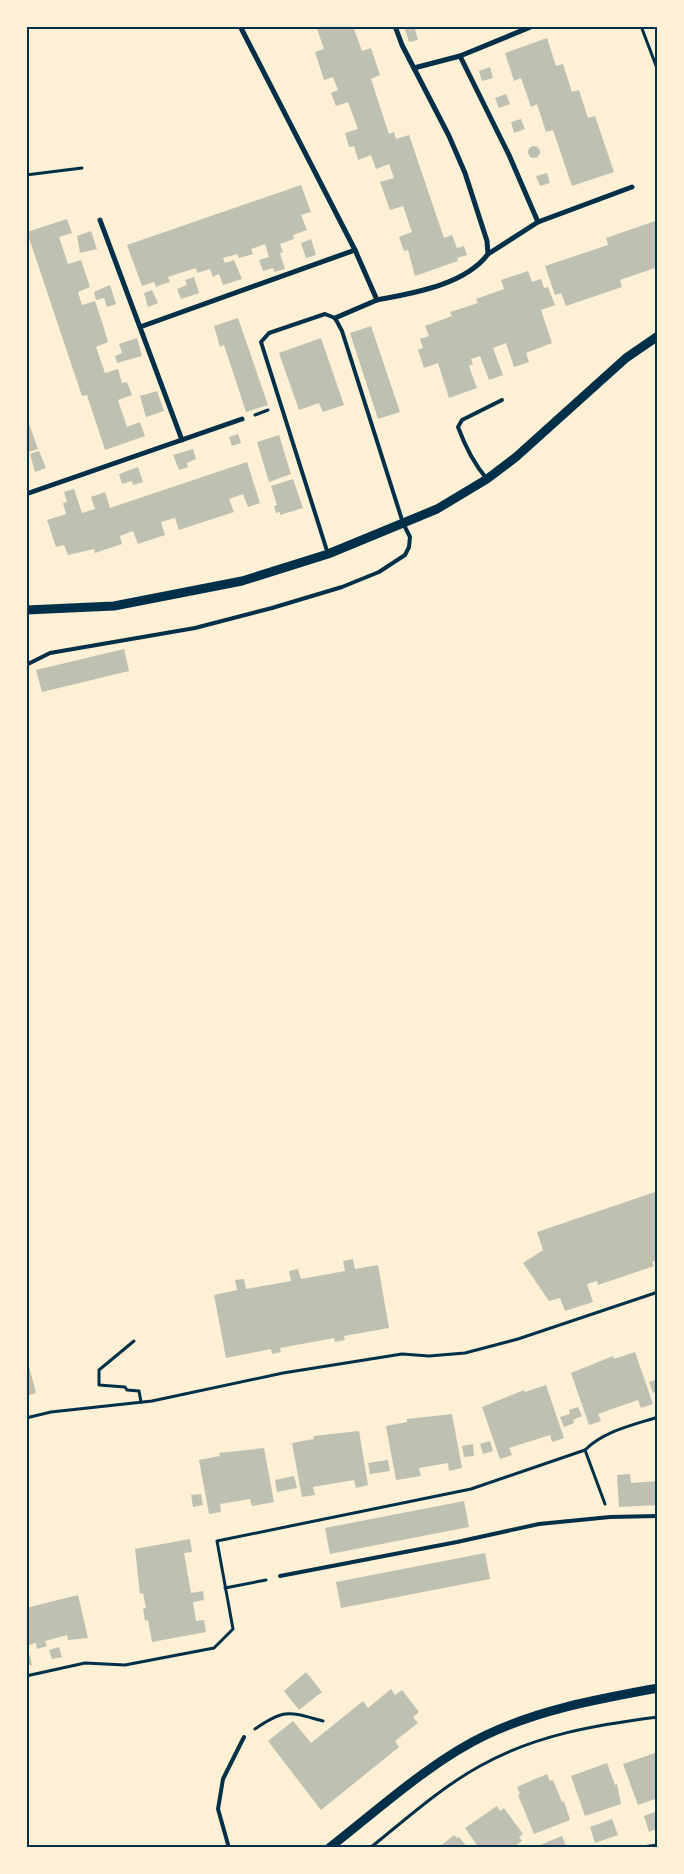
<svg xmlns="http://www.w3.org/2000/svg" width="684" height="1874" font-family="'Work Sans',sans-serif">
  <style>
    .building { fill: #bec0b2 }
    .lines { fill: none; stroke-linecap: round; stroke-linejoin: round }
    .path { stroke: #003049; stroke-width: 3 }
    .service { stroke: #003049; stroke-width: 4 }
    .minor { stroke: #003049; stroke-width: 5 }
    .tertiary { stroke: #003049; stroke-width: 9 }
    .neatline { fill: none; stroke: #003049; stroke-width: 2 }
  </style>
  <rect width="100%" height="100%" fill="#fdf0d5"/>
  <!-- building -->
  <g class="building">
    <path d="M316 26H353L362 51 371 48 380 75 371 79 389 134 394 132 396 139 409 135 444 238 452 235 457 248 464 246 467 255 457 258 458 261 415 276 408 250 404 251 399 237 412 232 403 206 390 210 380 182 394 178 389 164 376 169 371 155 358 160 354 146 349 147 345 133 358 129 348 102 336 106 331 93 338 90 333 77 324 80 315 52 324 49Z"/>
    <path d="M404 26H414L418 40 409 42Z"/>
    <path d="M547 38 556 66 563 64 572 92 579 90 588 118 595 116 614 172 572 186 553 130 546 132 537 104 531 107 521 78 514 81 505 53Z"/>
    <path d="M490 67 493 78 482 81 479 71Z"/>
    <path d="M506 94 510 104 499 108 495 98Z"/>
    <path d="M521 119 525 129 514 133 511 122Z"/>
    <circle cx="534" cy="152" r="6"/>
    <path d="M547 173 550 183 540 186 536 176Z"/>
    <path d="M301 185 311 212 301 215 307 230 293 235 294 239 280 244 283 252 280 253 285 269 274 272 273 268 263 271 259 260 269 257 265 244 251 249 253 254 239 258 237 254 223 258 225 263 234 260 242 279 223 285 219 274 213 277 210 269 197 273 196 268 168 277 170 282 163 284 156 287 154 282 142 286 127 245Z"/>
    <path d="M67 219 72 233 59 237 68 264 81 260 90 287 78 292 82 305 95 301 104 328 108 342 96 347 105 373 118 369 122 383 127 382 132 395 118 400 127 427 140 422 145 436 105 450 87 395 82 396 27 232Z"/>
    <path d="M658 220V267L620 280 622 287 566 306 561 293 555 295 545 266 608 245 606 238Z"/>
    <path d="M91 231 97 249 80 253 77 236Z"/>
    <path d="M311 239 316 255 306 258 301 243Z"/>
    <path d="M528 271 532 282 541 279 544 288 548 287 555 305 541 310 552 343 526 353 529 362 514 367 506 343 493 348 503 375 489 380 480 356 471 359 473 364 469 366 477 388 449 398 438 363 424 368 418 350 423 348 420 339 429 336 425 326 452 316 450 312 478 303 476 299 504 289 501 280Z"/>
    <path d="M194 277 199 293 181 299 177 289 187 285 185 280Z"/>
    <path d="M110 285 116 304 107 307 104 298 96 300 94 292Z"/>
    <path d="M152 290 158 303 148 307 144 293Z"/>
    <path d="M238 318 268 405 246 412 224 345 220 347 214 326Z"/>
    <path d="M371 326 400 412 378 419 350 333Z"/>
    <path d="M137 338 142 356 117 363 115 356 122 353 119 344Z"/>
    <path d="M321 338 344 405 323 412 319 403 299 410 279 353Z"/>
    <path d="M157 391 164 411 146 417 140 396Z"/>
    <path d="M26 415 38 449 26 453Z"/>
    <path d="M238 434 241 443 232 446 229 437Z"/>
    <path d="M279 435 291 474 269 482 257 442Z"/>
    <path d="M193 449 196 459 187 463 188 467 179 470 173 455Z"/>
    <path d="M39 451 46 468 35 472 30 454Z"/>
    <path d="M247 462 260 503 248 507 243 494 229 499 234 512 179 530 175 518 161 522 165 535 138 544 133 531 120 536 122 544 95 553 94 549 68 555 64 545 56 547 47 520 66 514 63 503 67 502 64 492 74 489 82 513 95 509 91 497 105 492 110 508Z"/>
    <path d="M138 467 143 482 133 485 132 481 122 484 119 474Z"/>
    <path d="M293 479 303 508 280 515V512L276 513 274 506 277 505 271 486Z"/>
    <path d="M124 649 129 671 42 692 36 670Z"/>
    <path d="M658 1191V1260L652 1262 654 1266 598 1285 597 1281 587 1284 593 1302 565 1311 560 1298 549 1301 523 1263 543 1250 537 1232Z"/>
    <path d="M353 1259 355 1269 378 1265 389 1328 344 1336 345 1340 335 1342 334 1338 280 1348 281 1352 272 1354 271 1349 226 1358 214 1295 237 1290 235 1280 244 1279 246 1289 291 1281 289 1271 298 1269 301 1279 345 1271 343 1261Z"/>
    <path d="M635 1352 653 1404 641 1408 638 1400 598 1414 601 1421 589 1425 571 1373 613 1356 614 1359Z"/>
    <path d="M26 1355 36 1393 26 1396Z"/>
    <path d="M658 1379V1391L653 1393 649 1382Z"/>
    <path d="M546 1385 564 1438 552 1442 550 1435 509 1448 512 1455 500 1459 482 1407 524 1390 525 1392Z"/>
    <path d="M578 1407 582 1416 573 1420 574 1423 564 1427 560 1417 570 1414 569 1410Z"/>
    <path d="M452 1414 462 1468 449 1471 448 1463 419 1468 421 1476 396 1480 386 1426 407 1422V1419Z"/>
    <path d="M359 1431 368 1485 356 1488 354 1480 313 1487 315 1495 302 1497 292 1443 314 1439 313 1436Z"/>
    <path d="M490 1441 493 1451 483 1454 480 1444Z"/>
    <path d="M473 1444 474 1456 464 1457 462 1446Z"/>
    <path d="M264 1448 274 1502 252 1506 250 1499 220 1504 221 1512 209 1514 199 1460 220 1456 219 1453Z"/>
    <path d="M388 1460 390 1471 370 1474 368 1463Z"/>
    <path d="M630 1474 631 1483 658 1481V1505L619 1507 617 1475Z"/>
    <path d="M294 1476 297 1488 277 1492 275 1480Z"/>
    <path d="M201 1494 203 1505 193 1507 191 1495Z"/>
    <path d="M464 1501 469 1527 330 1554 325 1528Z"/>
    <path d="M190 1539 192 1552 184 1553 191 1593 203 1591 204 1600 193 1602 196 1621 204 1620 206 1632 152 1642 148 1620 145 1621 143 1609 146 1608 143 1593 140 1594 135 1549Z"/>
    <path d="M485 1553 490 1579 341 1608 336 1582Z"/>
    <path d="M78 1595 88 1638 68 1640 67 1635 45 1641 47 1646 37 1649 36 1643 26 1646V1608Z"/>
    <path d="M59 1647 62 1657 52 1659 49 1650Z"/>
    <path d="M30 1655 32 1665 26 1666V1656Z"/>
    <path d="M306 1672 322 1692 299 1710 284 1691Z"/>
    <path d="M391 1689 395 1695 402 1690 419 1712 413 1717 418 1723 395 1741 399 1747 321 1810 268 1741 293 1721 311 1743 363 1701 368 1708Z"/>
    <path d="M658 1752V1798L638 1805 623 1764Z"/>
    <path d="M607 1763 615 1785 617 1784 621 1804 585 1816 571 1776Z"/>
    <path d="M547 1774 550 1781 553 1780 562 1802 564 1801 570 1820 534 1834 518 1795 520 1794 517 1787Z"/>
    <path d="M497 1806 500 1811 504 1808 523 1834 519 1837 522 1841 512 1848H479L465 1828Z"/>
    <path d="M658 1811V1828L649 1832 644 1816Z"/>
    <path d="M612 1819 618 1835 595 1843 590 1827Z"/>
    <path d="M454 1835 457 1838 459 1837 468 1848H438Z"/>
    <path d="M562 1836 567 1848H541L540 1845Z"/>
  </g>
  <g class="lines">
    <!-- path -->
    <g class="path">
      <path d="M641 26 658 71"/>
      <path d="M26 175 82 168"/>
      <path d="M255 415 268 410"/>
      <path d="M134 1341 99 1370V1385L125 1387 127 1390 139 1391 141 1402"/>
      <path d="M26 1418 51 1412 152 1401 283 1373 402 1354 429 1356 465 1353 518 1339 658 1292"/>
      <path d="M585 1450C604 1431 633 1425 658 1417"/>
      <path d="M225 1588 266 1580"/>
      <path d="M26 1676 85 1663 125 1665 214 1648 233 1629 217 1541 471 1489 585 1450 605 1504"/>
      <path d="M255 1729C285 1708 289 1712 323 1721"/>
      <path d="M370 1848C405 1820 440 1788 480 1766 535 1735 595 1725 658 1717"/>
    </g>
    <!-- service -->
    <g class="service">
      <path d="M487 479C474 464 465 446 458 427L462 420 502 400"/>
      <path d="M26 665 50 653 195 628 272 608 342 587 379 572 405 555 409 547 410 537 403 523 342 331 335 318 325 314 269 333 261 342 328 554"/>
      <path d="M280 1576 457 1542 539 1524 610 1517 658 1516"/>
      <path d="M229 1848 218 1809 223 1779 244 1737"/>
    </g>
    <!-- minor -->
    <g class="minor">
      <path d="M240 26 355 250 377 300 335 318"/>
      <path d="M460 56 509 155 538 222"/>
      <path d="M414 68 460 56 533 26"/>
      <path d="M100 220 182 440"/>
      <path d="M488 254 538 222 632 187"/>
      <path d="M377 300C413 293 465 285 488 254L487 241 465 173 449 136 402 45 395 26"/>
      <path d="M140 327 355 250"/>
      <path d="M26 494 242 419"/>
      <path d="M642 1848 658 1846"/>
    </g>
    <!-- tertiary -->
    <g class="tertiary">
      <path d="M26 610 114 606 242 581 328 554 437 509 487 479 516 457 626 358 658 336"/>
      <path d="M329 1848C378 1810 431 1761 486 1735 541 1709 599 1699 658 1688"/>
    </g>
  </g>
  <!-- border -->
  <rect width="684" height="1874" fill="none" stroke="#fdf0d5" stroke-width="55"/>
  <rect x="28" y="28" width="628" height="1818" class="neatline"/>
</svg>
